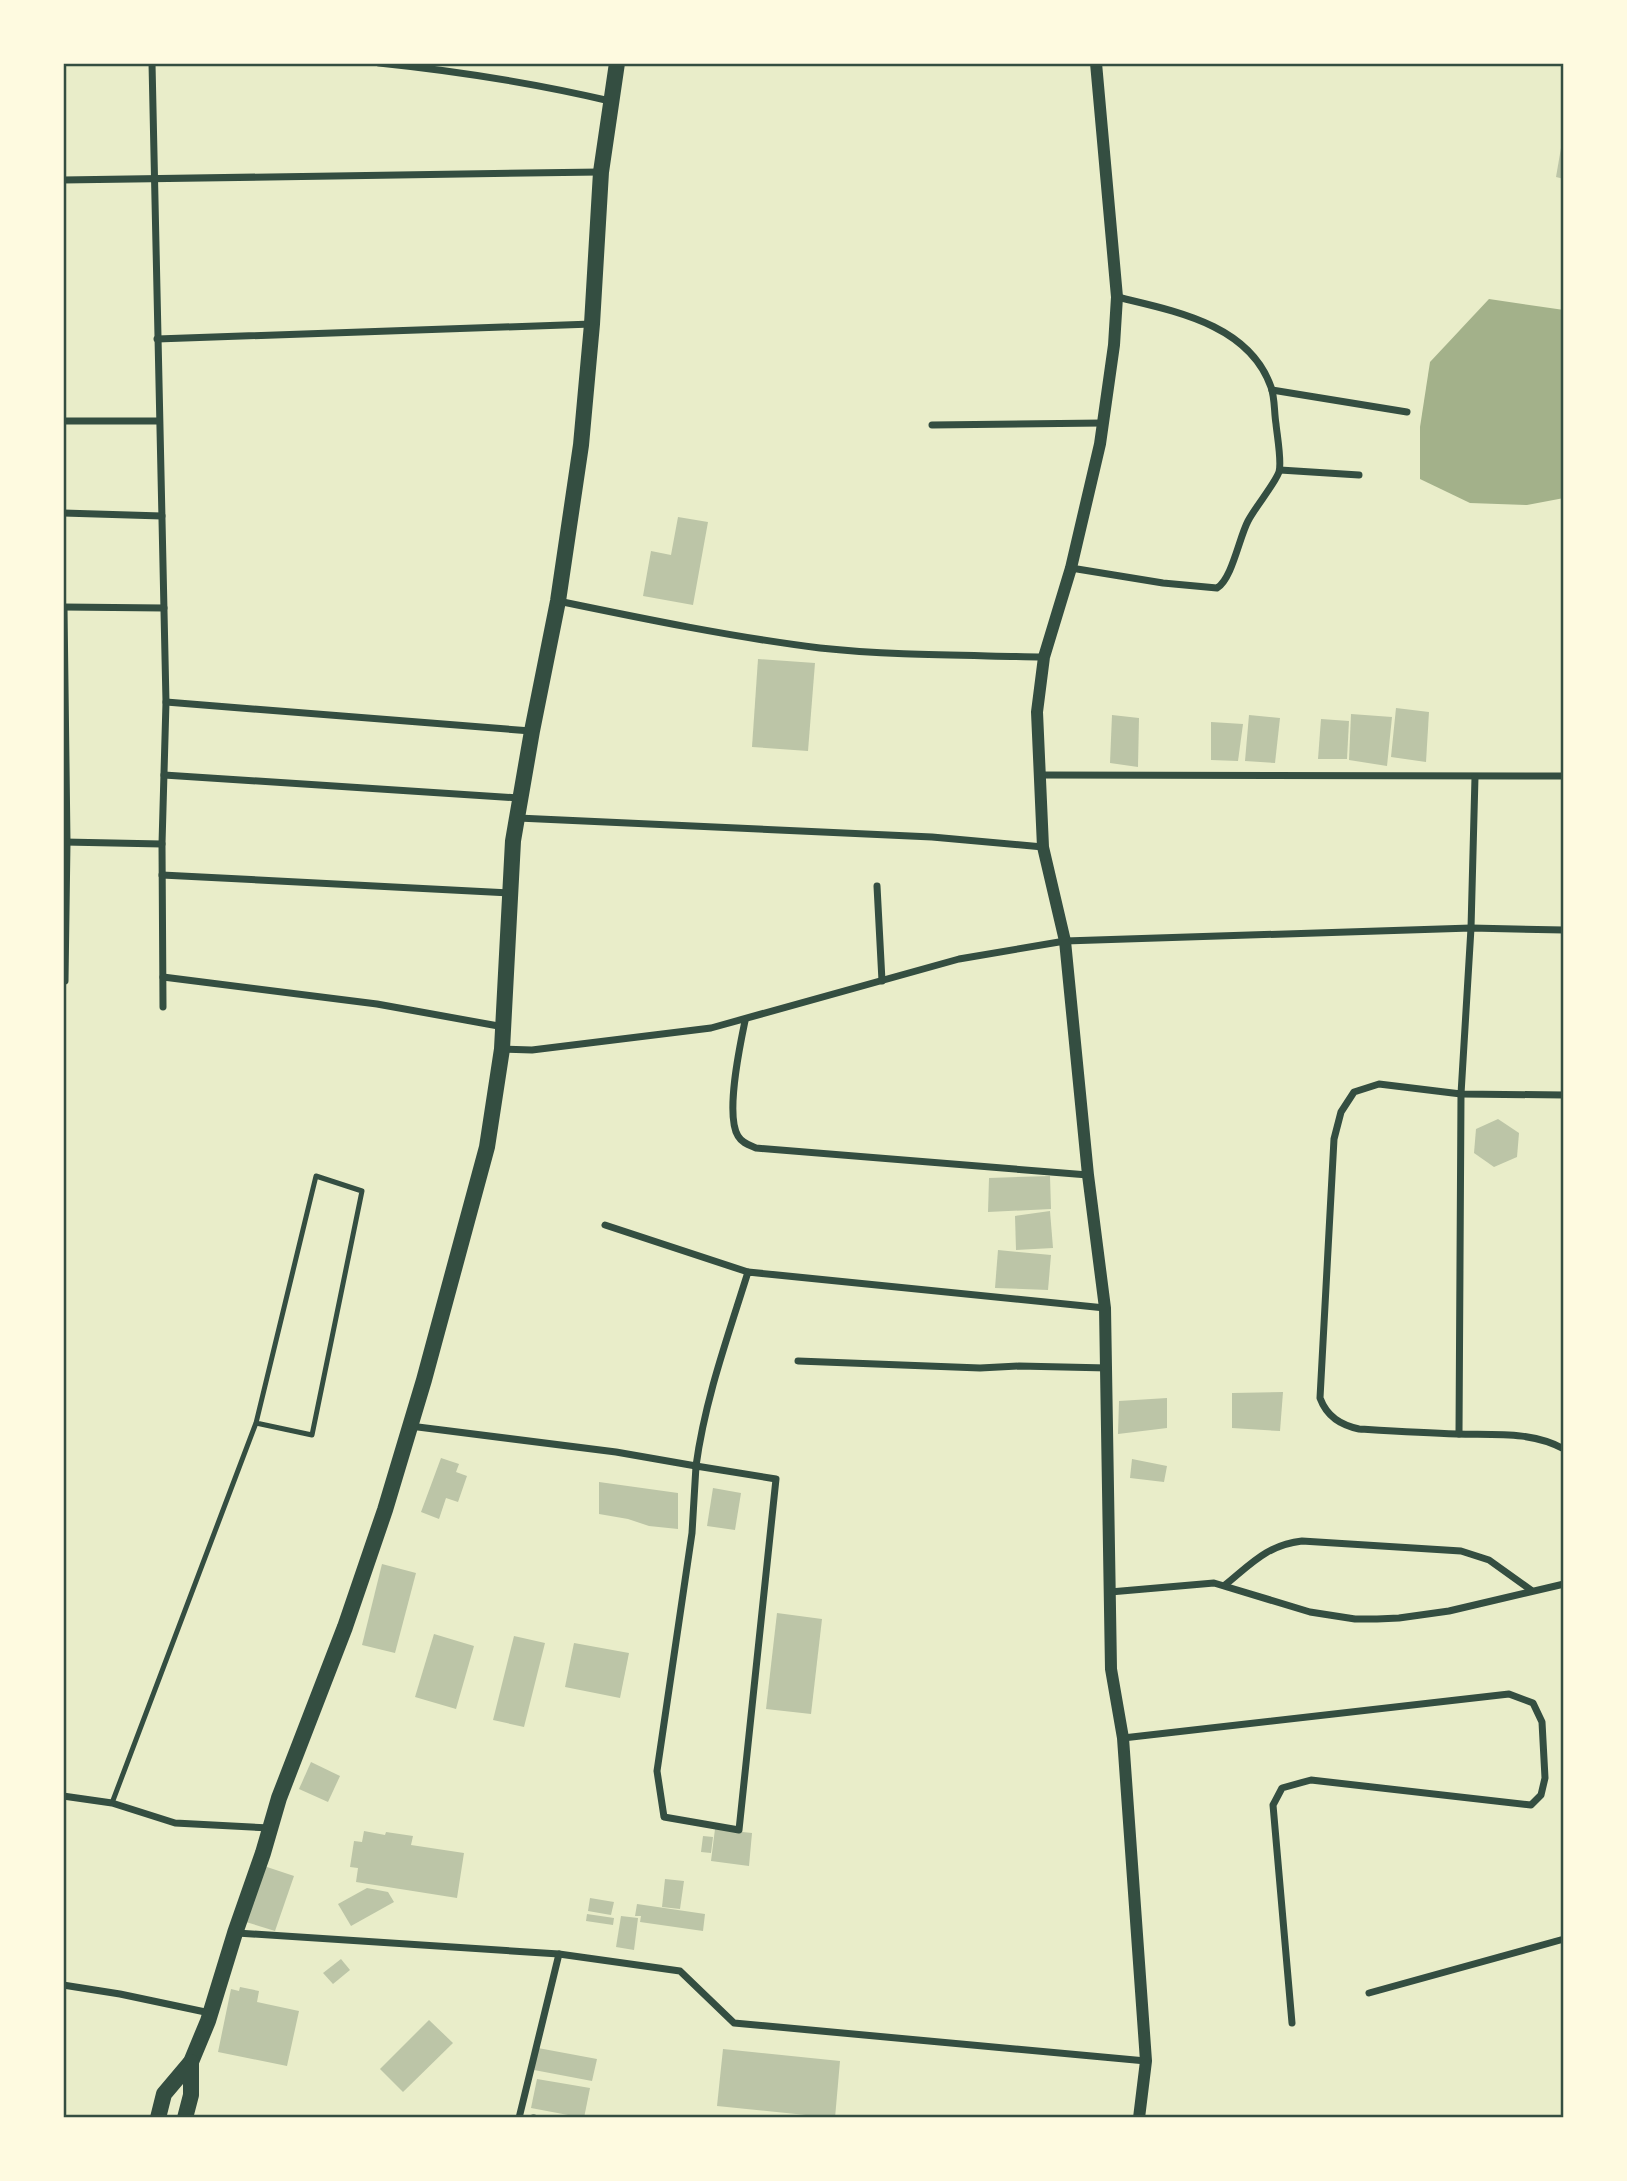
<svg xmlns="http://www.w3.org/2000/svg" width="1627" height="2181" font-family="'Noto Sans',sans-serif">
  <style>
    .water { fill: #a3b18a }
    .building { fill: #bcc5a7 }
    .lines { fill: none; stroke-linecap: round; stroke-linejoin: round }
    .service { stroke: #344e41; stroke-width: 5 }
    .minor { stroke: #344e41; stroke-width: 7 }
    .tertiary { stroke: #344e41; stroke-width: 12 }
    .primary { stroke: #344e41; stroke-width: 16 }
    .neatline { fill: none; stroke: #344e41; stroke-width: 2.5 }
  </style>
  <rect width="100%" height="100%" fill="#e9edc9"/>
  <!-- water -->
  <path class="water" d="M1489 299 1564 310V498L1527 505 1470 503 1420 479V427L1430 362Z"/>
  <!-- building -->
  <g class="building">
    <path d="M1561 148H1564V179L1556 177Z"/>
    <path d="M678 517 708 522 693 605 643 596 651 551 671 555Z"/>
    <path d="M758 659 815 663 808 751 752 747Z"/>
    <path d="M1396 708 1429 712 1426 762 1391 757Z"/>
    <path d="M1351 714 1392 717 1387 766 1349 760Z"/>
    <path d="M1112 715 1139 718 1138 767 1110 763Z"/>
    <path d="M1249 715 1280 718 1275 763 1245 761Z"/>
    <path d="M1321 719 1349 721 1347 759H1318Z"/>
    <path d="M1211 722 1243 724 1238 761 1211 760Z"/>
    <path d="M1498 1119 1519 1133 1517 1157 1494 1167 1474 1153 1476 1129Z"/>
    <path d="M1050 1176 1051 1209 988 1212 989 1178Z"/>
    <path d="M1050 1211 1053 1248 1016 1250 1015 1216Z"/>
    <path d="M998 1250 1051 1255 1048 1290 995 1288Z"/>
    <path d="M1283 1392 1280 1431 1232 1428V1393Z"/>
    <path d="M1167 1398V1428L1118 1434 1119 1401Z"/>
    <path d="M441 1458 459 1464 456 1472 467 1476 458 1502 446 1498 439 1519 421 1512Z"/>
    <path d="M1132 1459 1167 1466 1164 1482 1130 1478Z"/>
    <path d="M599 1482 678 1493V1529L649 1526 628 1519 599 1514Z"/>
    <path d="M713 1488 741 1493 735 1530 707 1526Z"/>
    <path d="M382 1564 416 1573 395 1653 362 1645Z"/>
    <path d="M777 1613 822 1619 811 1714 766 1709Z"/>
    <path d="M434 1634 474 1646 456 1709 415 1697Z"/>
    <path d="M514 1636 545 1643 524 1727 493 1720Z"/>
    <path d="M574 1643 629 1653 620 1698 565 1687Z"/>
    <path d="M311 1762 340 1776 328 1802 299 1789Z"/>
    <path d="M715 1829 752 1833 749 1866 711 1861Z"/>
    <path d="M364 1831 385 1835 386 1832 413 1836 411 1845 464 1853 457 1898 356 1882 358 1868 350 1867 354 1841 362 1842Z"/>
    <path d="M703 1836 713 1837 711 1853 701 1852Z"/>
    <path d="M264 1866 294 1876 275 1931 246 1922Z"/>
    <path d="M665 1879 684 1881 680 1909 662 1907Z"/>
    <path d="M367 1888 388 1892 394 1902 351 1926 338 1904Z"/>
    <path d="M590 1898 614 1902 611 1915 588 1911Z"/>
    <path d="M637 1904 705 1914 703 1931 640 1922 641 1916H635Z"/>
    <path d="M587 1914 614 1918 613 1925 586 1921Z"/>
    <path d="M621 1916 638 1918 634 1950 616 1947Z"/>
    <path d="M341 1959 350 1970 333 1984 323 1973Z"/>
    <path d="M240 1987 259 1991 257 2002 299 2011 287 2066 218 2052 231 1989 239 1991Z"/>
    <path d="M429 2020 453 2043 403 2092 380 2069Z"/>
    <path d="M538 2048 597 2059 592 2081 534 2070Z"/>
    <path d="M723 2049 840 2061 835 2118 717 2106Z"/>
    <path d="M537 2079 590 2088 584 2118 531 2108Z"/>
  </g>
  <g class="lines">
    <!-- service -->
    <path class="service" d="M112 1803 256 1423 316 1176 362 1191 312 1435 256 1423"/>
    <!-- minor -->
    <g class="minor">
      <path d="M152 63 166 702 162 844 163 1007"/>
      <path d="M379 63C457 71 533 83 610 101"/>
      <path d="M63 180 600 172"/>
      <path d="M157 339 592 324"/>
      <path d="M1272 390 1407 412"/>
      <path d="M63 421H159"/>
      <path d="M932 425 1103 423"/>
      <path d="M1280 470 1359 475"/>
      <path d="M63 513 162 516"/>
      <path d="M1071 568 1163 583 1217 588C1232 579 1239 538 1248 521 1256 506 1274 485 1279 472 1282 462 1277 435 1276 424 1274 412 1275 398 1271 387 1249 324 1174 311 1117 297"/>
      <path d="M558 601C645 619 732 637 820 648 894 656 969 655 1044 657"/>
      <path d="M63 607 164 608"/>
      <path d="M64 607 67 842 65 981"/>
      <path d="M166 702 531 731"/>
      <path d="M164 775 519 798"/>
      <path d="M1039 775 1564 776"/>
      <path d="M518 818 932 837 1043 847"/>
      <path d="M64 842 162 844"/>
      <path d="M162 875 510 893"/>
      <path d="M877 886 882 981"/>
      <path d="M163 977 377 1004 504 1027"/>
      <path d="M745 1021C740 1045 725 1115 738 1136 742 1143 749 1145 756 1148L1088 1175"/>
      <path d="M503 1049 532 1050 711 1028 959 959 1065 941 1471 928 1564 930"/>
      <path d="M1564 1095 1461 1094 1379 1084 1354 1092 1341 1112 1334 1139 1320 1398C1327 1417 1341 1425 1359 1429 1392 1431 1424 1433 1457 1434 1494 1435 1531 1431 1564 1449"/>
      <path d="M605 1225 748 1272"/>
      <path d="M798 1361 980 1368 1019 1366 1108 1368"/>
      <path d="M410 1426 616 1452 696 1466C705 1399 728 1336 748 1272L1105 1308"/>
      <path d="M1459 1434 1461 1094 1471 928 1475 777"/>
      <path d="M696 1466 776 1479 739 1830 664 1817 657 1771 692 1533Z"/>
      <path d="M1225 1585C1251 1564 1267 1545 1302 1541L1461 1551 1489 1560 1531 1590"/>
      <path d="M1110 1592 1214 1583 1310 1612 1355 1619H1377L1399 1618 1449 1611 1564 1584"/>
      <path d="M1123 1738 1509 1694 1533 1703 1542 1722 1545 1778 1541 1795 1531 1805 1311 1780 1282 1788 1273 1805 1292 2023"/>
      <path d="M63 1796 112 1803 175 1823 270 1828"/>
      <path d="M237 1933 559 1954 680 1971 734 2023 1146 2061"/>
      <path d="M63 1985 120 1994 210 2013"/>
      <path d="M1369 1993 1564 1939"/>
      <path d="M519 2118 559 1954"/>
      <path d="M533 2118H534"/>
    </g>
    <!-- tertiary -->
    <path class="tertiary" d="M1096 63 1117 297 1114 345 1100 444 1071 568 1044 657 1037 712 1043 847 1065 941 1088 1175 1105 1308 1111 1669 1123 1738 1146 2061 1139 2118"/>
    <!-- primary -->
    <g class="primary">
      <path d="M158 2118 164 2094 191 2062 208 2021 235 1933 263 1853 279 1798 345 1627 385 1510 424 1380 487 1147 502 1049 513 841 532 731 558 601 581 445 592 324 601 172 617 63"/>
      <path d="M185 2118 191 2095V2062"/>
    </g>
  </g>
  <!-- border -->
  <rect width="1627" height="2181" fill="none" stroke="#fefae0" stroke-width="130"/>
  <rect x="65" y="65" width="1497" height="2051" class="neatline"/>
</svg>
